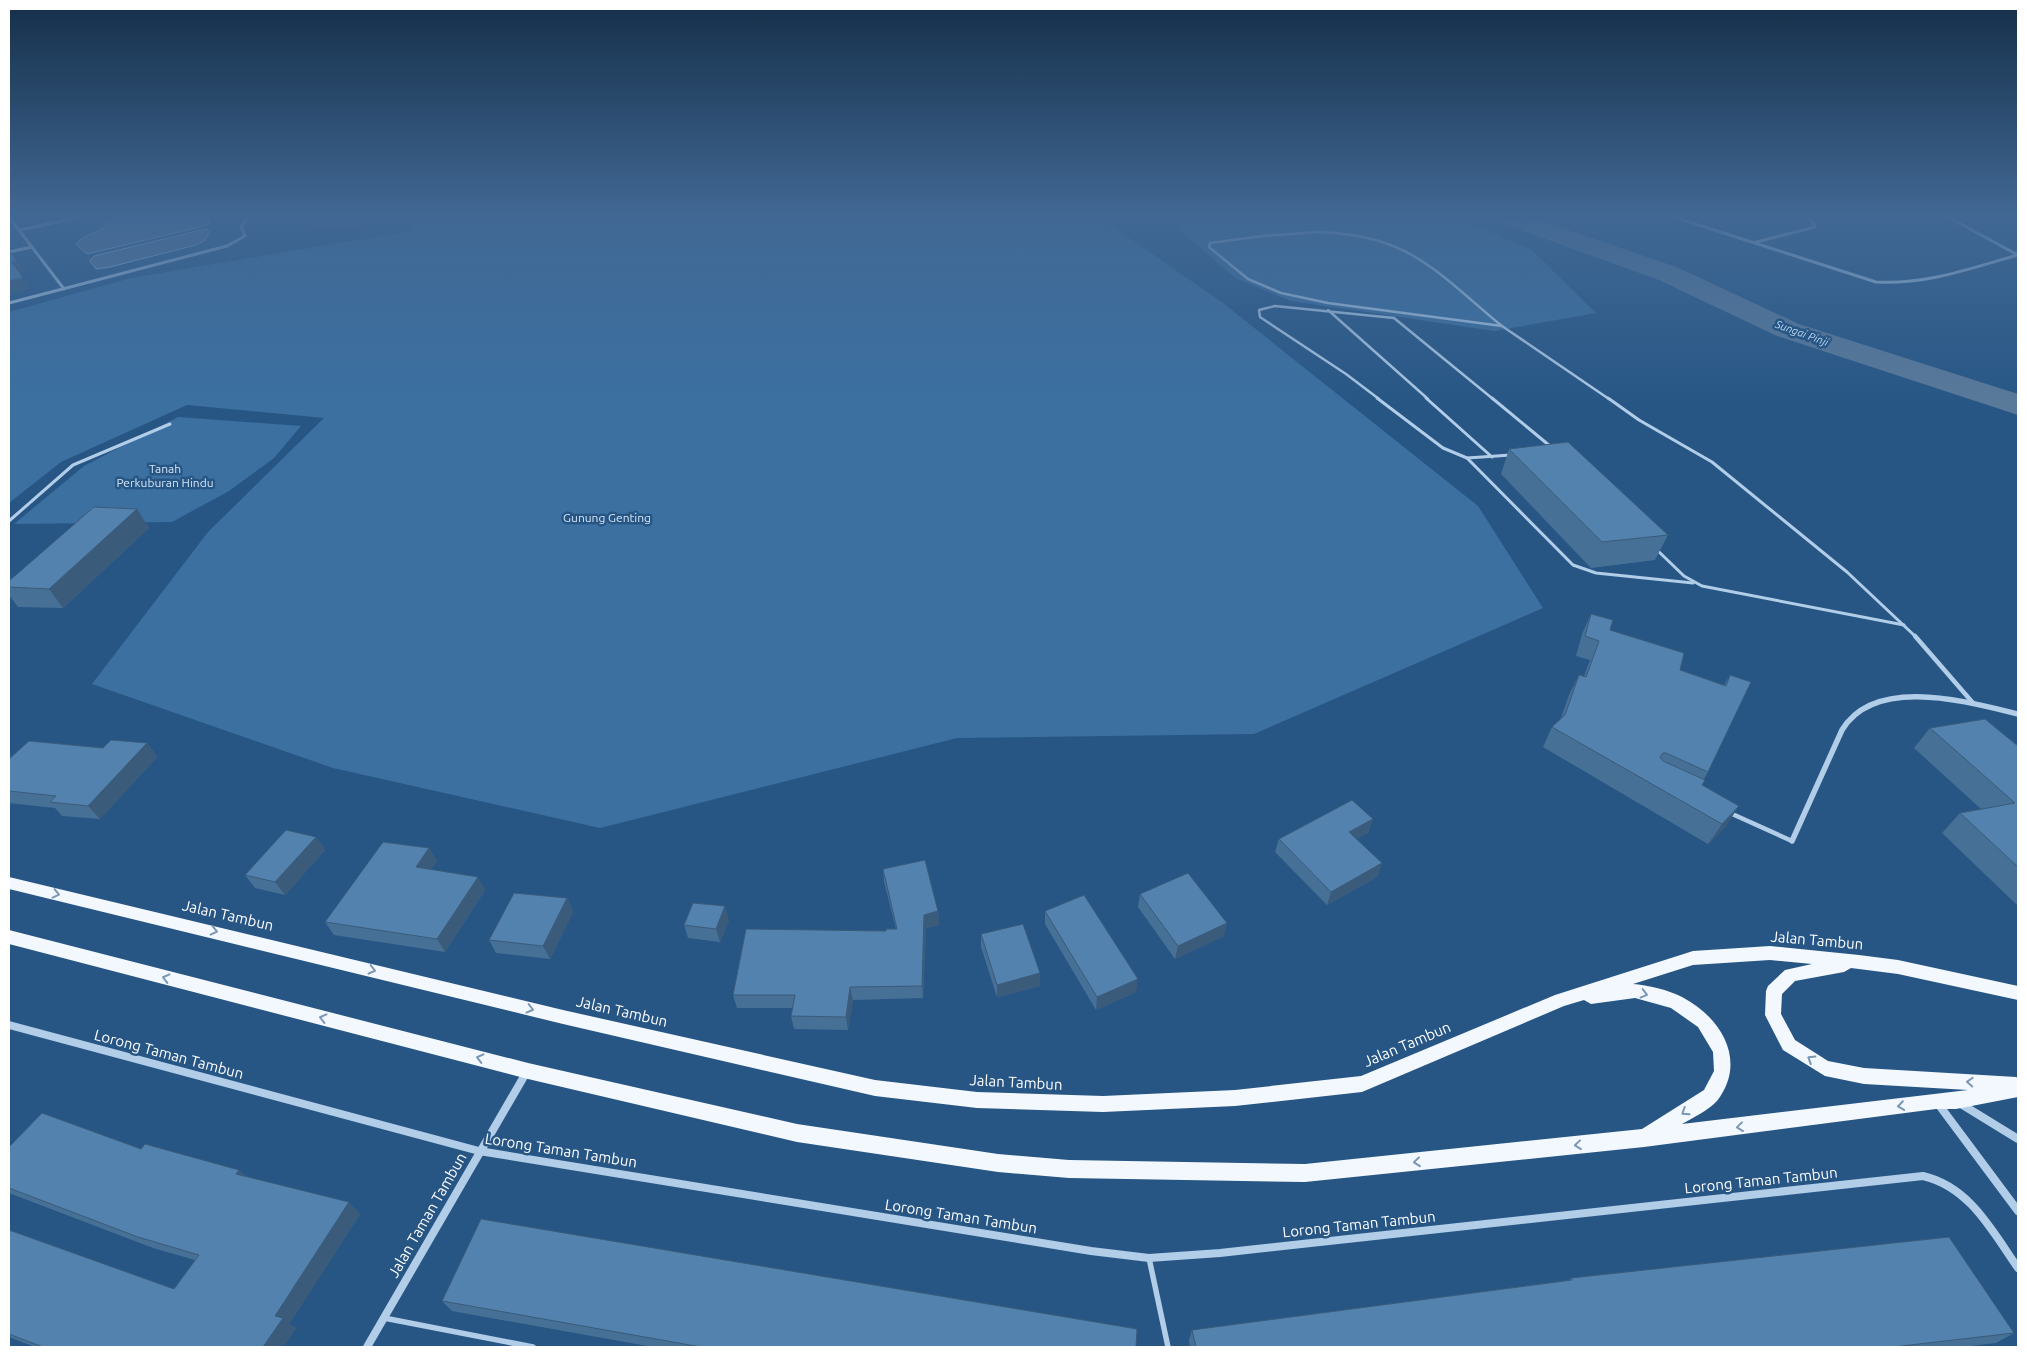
<svg xmlns="http://www.w3.org/2000/svg" width="2027" height="1356" font-family="Ubuntu,sans-serif">
  <style>
    .green { fill: #3b70a1 }
    .water { fill: #5a7a9a; stroke: #a5c9e8 }
    .lines { fill: none; stroke-linecap: round; stroke-linejoin: round }
    .river { fill: #5a7a9a; fill-rule: evenodd }
    .lane-far3 { stroke: #b1cde8; stroke-width: 2.5 }
    .lane-far2 { stroke: #b1cde8; stroke-width: 3 }
    .lane-far1 { stroke: #b1cde8; stroke-width: 4.5 }
    .lane { stroke: #b1cde8; stroke-width: 5.5 }
    .street-far2 { stroke: #b1cde8; stroke-width: 3 }
    .street-far1 { stroke: #b1cde8; stroke-width: 5.5 }
    .street { stroke: #b1cde8; stroke-width: 8 }
    .primary { fill: #f3f8fe; fill-rule: evenodd }
    .wall { fill: #477096 }
    .shaded-wall { fill: #3a5b7a }
    .building { fill: #5382ae; stroke: #3a5b7a }
    .oneway { stroke: #7997b5 }
    .labels { text-anchor: middle; dominant-baseline: central; stroke-width: 5; stroke-linejoin: round; paint-order: stroke }
    .far-water-label { font-size: 11px; font-style: italic; fill: #bcd7ef; stroke: #275685 }
    .park-label { font-size: 12px; fill: #d4e6f6; stroke: #275685 }
    .near-street-label { font-size: 15px; fill: #fff; stroke: #275685 }
  </style>
  <rect width="100%" height="100%" fill="#275685"/>
  <!-- green -->
  <g class="green">
    <path d="M460 217H1099L1223 303 1478 506 1543 608 1254 734 957 738 600 828 333 768 92 684 208 532 324 418 187 405 61 462 9 503V312L131 278 412 231 416 221Z"/>
    <path d="M1196 217H1437L1463 220 1532 250 1596 313 1495 331 1291 301 1235 278 1178 229Z"/>
    <path d="M178 417 301 426 274 458 229 491 172 522 14 524 84 466Z"/>
  </g>
  <!-- water -->
  <g class="water">
    <path d="M116 217H208L211 222 204 226 87 254 76 244 81 239 107 226 105 222Z"/>
    <path d="M205 229 210 232 204 241 196 245 110 267 96 269 90 261 94 256Z"/>
  </g>
  <g class="lines">
    <!-- river -->
    <path class="river" d="M1494 217H1531L1679 268 1799 324 2018 394V415L1777 336 1659 280 1498 222Z"/>
    <!-- lane-far3 -->
    <g class="lane-far3">
      <path d="M1317 232C1344 233 1369 236 1393 246 1434 262 1468 299 1502 326L1328 303 1281 293 1248 279 1209 247 1210 243 1263 236Z"/>
      <path d="M1328 310 1428 399"/>
      <path d="M1502 326 1609 399"/>
      <path d="M1379 399 1346 374 1260 317 1259 310 1275 306 1394 318 1493 399"/>
    </g>
    <!-- lane-far2 -->
    <g class="lane-far2">
      <path d="M1377 398 1443 448 1467 458 1511 455"/>
      <path d="M1426 398 1492 457"/>
      <path d="M1492 398 1550 446"/>
      <path d="M1608 398 1639 420 1712 462 1847 572 1916 637"/>
      <path d="M1467 458 1573 565 1596 573 1693 583"/>
      <path d="M9 521 73 465 170 424"/>
      <path d="M1656 549 1684 576 1702 586 1904 625"/>
    </g>
    <!-- lane-far1 -->
    <g class="lane-far1">
      <path d="M1915 636 1973 703"/>
      <path d="M1730 813 1792 841"/>
    </g>
    <!-- lane -->
    <g class="lane">
      <path d="M1149 1258 1168 1347"/>
      <path d="M384 1318 533 1347"/>
    </g>
    <!-- street-far2 -->
    <g class="street-far2">
      <path d="M9 217 64 289"/>
      <path d="M1674 217 1876 282C1926 285 1971 268 2018 255"/>
      <path d="M1948 217 2018 255"/>
      <path d="M20 230 81 217"/>
      <path d="M1756 242 1815 227 1809 217"/>
      <path d="M9 252 32 247"/>
      <path d="M9 303 227 246 245 236 241 227 248 217"/>
    </g>
    <!-- street-far1 -->
    <path class="street-far1" d="M1792 841 1842 730C1875 675 1968 702 2018 714"/>
    <!-- street -->
    <g class="street">
      <path d="M9 1025 479 1151 1091 1251 1149 1258 1220 1253 1923 1176C1970 1187 1992 1231 2018 1268"/>
      <path d="M1961 1104 2018 1139"/>
      <path d="M1939 1105 2018 1211"/>
      <path d="M367 1347 526 1073"/>
    </g>
    <!-- primary -->
    <path class="primary" d="M9 877 563 1010 875 1080 977 1092 1103 1096 1235 1090 1361 1076 1555 995 1693 951 1770 946 1859 955 1898 960 2018 986V1000L1898 974 1851 968 1844 972 1795 981 1782 994 1781 1014 1795 1040 1828 1061 1864 1068 2016 1077 2018 1078V1097L1956 1109H1936L1644 1147 1305 1182 1069 1178 998 1172 797 1142 528 1079 9 944V930L528 1063 797 1124 998 1154 1069 1160 1305 1164 1642 1129 1704 1090 1714 1071 1713 1052 1698 1027 1671 1008 1635 998 1591 1004 1584 1000 1564 1006 1362 1092 1235 1106 1103 1112 977 1108 875 1096 563 1024 9 889ZM1770 960 1812 964 1785 970 1768 986 1766 991 1765 1015 1783 1050 1825 1076 1864 1084 1968 1090 1682 1124C1692 1118 1709 1110 1717 1101 1748 1061 1721 1017 1682 997 1669 990 1647 985 1633 984L1693 965Z"/>
  </g>
  <!-- wall -->
  <g class="wall">
    <path d="M311 217H361L354 227 315 228 310 218Z"/>
    <path d="M1509 449 1668 535 1655 560 1591 568 1501 474Z"/>
    <path d="M137 509 149 528 63 608 18 607 9 595V581Z"/>
    <path d="M1591 614 1610 630 1680 670 1724 685 1730 675 1708 772 1704 779 1702 785 1726 826 1708 844 1543 747 1552 727 1561 718 1569 695 1579 675 1584 676 1590 660 1576 656 1582 634Z"/>
    <path d="M1930 728 2018 746V906L1942 833 1960 813 1981 809 1914 748Z"/>
    <path d="M147 743 157 757 100 819 62 816 55 808 9 803V759Z"/>
    <path d="M1373 819 1368 833 1356 839 1382 863 1377 877 1327 905 1275 852 1279 839Z"/>
    <path d="M316 837 325 850 285 895 255 888 245 875Z"/>
    <path d="M429 848 437 861 431 869 485 890 445 952 334 935 325 922Z"/>
    <path d="M883 869 938 911 939 925 926 928 923 998 853 1000 848 1030 794 1029 791 1016 793 1008H737L733 995 886 931 896 929 884 882Z"/>
    <path d="M1140 894 1224 936 1175 959 1138 907Z"/>
    <path d="M567 898 573 912 550 959 496 953 489 940Z"/>
    <path d="M1045 911 1136 992 1096 1010 1045 924Z"/>
    <path d="M729 920 720 942 688 938 684 925Z"/>
    <path d="M981 934 1040 973V986L997 997 981 947Z"/>
    <path d="M9 1147 141 1149 239 1170 246 1176 360 1214 289 1324 296 1328 283 1347H35L9 1337V1230L174 1289 195 1260 153 1248 9 1193Z"/>
    <path d="M1571 1278 2014 1333 1996 1343 1961 1347H1190L1189 1340 1192 1330 1569 1280Z"/>
    <path d="M442 1301 1136 1347H653L452 1311Z"/>
  </g>
  <!-- shaded-wall -->
  <g class="shaded-wall">
    <path d="M350 217H361L354 227Z"/>
    <path d="M17 261 24 272 19 273 12 262Z"/>
    <path d="M23 278 30 289 9 294V281Z"/>
    <path d="M137 509 149 528 63 608 49 589Z"/>
    <path d="M147 743 157 757 100 819 88 806Z"/>
    <path d="M1739 806 1726 826 1708 844 1722 824Z"/>
    <path d="M1373 819 1368 833 1344 846 1349 832Z"/>
    <path d="M316 837 325 850 285 895 275 882Z"/>
    <path d="M429 848 437 861 424 880 416 867Z"/>
    <path d="M1382 863 1377 877 1327 905 1331 892Z"/>
    <path d="M478 877 485 890 445 952 437 939Z"/>
    <path d="M567 898 573 912 550 959 543 946Z"/>
    <path d="M725 906 729 920 720 942 716 929Z"/>
    <path d="M938 911 939 925 926 928 923 998 922 986 924 915Z"/>
    <path d="M1227 923 1224 936 1175 959 1178 946Z"/>
    <path d="M1040 973V986L997 997V985Z"/>
    <path d="M1138 979 1136 992 1096 1010 1097 997Z"/>
    <path d="M850 987 853 1000 848 1030 846 1017Z"/>
    <path d="M239 1170 252 1182 236 1174Z"/>
    <path d="M349 1202 360 1214 289 1324 296 1328 283 1347H263L275 1316Z"/>
  </g>
  <!-- building -->
  <g class="building">
    <path d="M311 217H335L310 218Z"/>
    <path d="M9 250 17 261 12 262 23 278 9 281Z"/>
    <path d="M1568 442 1668 535 1602 542 1509 449Z"/>
    <path d="M94 507 137 509 49 589 9 587V581Z"/>
    <path d="M1591 614 1613 620 1610 630 1684 653 1680 670 1726 686 1730 675 1751 682 1708 772 1666 753H1663L1660 757 1663 761 1705 780 1702 785 1739 806 1722 824 1552 727 1565 715 1579 675 1586 677 1599 641 1585 636Z"/>
    <path d="M1985 719 2018 746V867L1960 813 2015 803 1930 728Z"/>
    <path d="M111 740 147 743 88 806 50 802 56 796 9 791V759L29 741 103 748Z"/>
    <path d="M1352 800 1373 819 1349 832 1382 863 1331 892 1279 839Z"/>
    <path d="M286 830 316 837 275 882 245 875Z"/>
    <path d="M383 842 429 848 416 867 478 877 437 939 325 922Z"/>
    <path d="M925 860 938 911 924 915 922 986 850 987 846 1017 791 1016 795 995H733L746 929 886 931V929H897L883 869Z"/>
    <path d="M1188 873 1227 923 1178 946 1140 894Z"/>
    <path d="M514 893 567 898 543 946 489 940Z"/>
    <path d="M1084 895 1138 979 1097 997 1045 911Z"/>
    <path d="M693 903 725 906 716 929 684 925Z"/>
    <path d="M1023 924 1040 973 997 985 981 934Z"/>
    <path d="M42 1113 141 1149 145 1144 239 1170 236 1174 349 1202 275 1316 283 1318 263 1347H43L9 1334V1230L174 1289 199 1255 138 1237 9 1188V1147Z"/>
    <path d="M481 1219 1137 1329 1136 1347H701L442 1301Z"/>
    <path d="M1949 1237 2014 1333 1893 1347H1196L1192 1330 1572 1280 1571 1278Z"/>
  </g>
  <!-- one-way arrows -->
  <defs><path id="oneway-chevron" d="M-2-3.5L2.5 0L-2 3.5" fill="none" stroke-width="1.6" stroke-linecap="round" stroke-linejoin="round" transform="scale(1.25)"/></defs>
  <g class="oneway">
    <use href="#oneway-chevron" transform="translate(56 894) rotate(13)"/>
    <use href="#oneway-chevron" transform="translate(214 931) rotate(13)"/>
    <use href="#oneway-chevron" transform="translate(372 970) rotate(14)"/>
    <use href="#oneway-chevron" transform="translate(166 978) rotate(-166)"/>
    <use href="#oneway-chevron" transform="translate(1644 994) rotate(15)"/>
    <use href="#oneway-chevron" transform="translate(530 1009) rotate(14)"/>
    <use href="#oneway-chevron" transform="translate(323 1018) rotate(-166)"/>
    <use href="#oneway-chevron" transform="translate(480 1058) rotate(-166)"/>
    <use href="#oneway-chevron" transform="translate(1811 1059) rotate(-148)"/>
    <use href="#oneway-chevron" transform="translate(1970 1082) rotate(-177)"/>
    <use href="#oneway-chevron" transform="translate(1901 1106) rotate(172)"/>
    <use href="#oneway-chevron" transform="translate(1685 1112) rotate(147)"/>
    <use href="#oneway-chevron" transform="translate(1740 1127) rotate(173)"/>
    <use href="#oneway-chevron" transform="translate(1578 1145) rotate(174)"/>
    <use href="#oneway-chevron" transform="translate(1417 1162) rotate(174)"/>
  </g>
  <!-- sky -->
  <linearGradient id="sky" x2="0" y2="1"><stop stop-color="#152f49"/><stop offset="0.53" stop-color="#416894"/><stop offset="1" stop-color="#416894" stop-opacity="0"/></linearGradient>
  <rect width="2027" height="407" fill="url(#sky)"/>
  <g class="labels">
    <!-- far-water labels -->
    <g class="far-water-label">
      <text transform="translate(1802 333) rotate(20)">Sungai Pinji</text>
    </g>
    <!-- park labels -->
    <g class="park-label">
      <text x="165" y="468">Tanah<tspan x="165" dy="14">Perkuburan Hindu</tspan></text>
      <text x="607" y="517">Gunung Genting</text>
    </g>
    <!-- near-street labels -->
    <g class="near-street-label">
      <text transform="translate(228 915) rotate(13)">Jalan Tambun</text>
      <text transform="translate(1817 940) rotate(5)">Jalan Tambun</text>
      <text transform="translate(622 1011) rotate(13)">Jalan Tambun</text>
      <text transform="translate(1407 1044) rotate(-23)">Jalan Tambun</text>
      <text transform="translate(169 1054) rotate(15)">Lorong Taman Tambun</text>
      <text transform="translate(1016 1082) rotate(3)">Jalan Tambun</text>
      <text transform="translate(561 1150) rotate(9)">Lorong Taman Tambun</text>
      <text transform="translate(1761 1180) rotate(-6)">Lorong Taman Tambun</text>
      <text transform="translate(427 1215) rotate(-60)">Jalan Taman Tambun</text>
      <text transform="translate(961 1216) rotate(9)">Lorong Taman Tambun</text>
      <text transform="translate(1359 1224) rotate(-6)">Lorong Taman Tambun</text>
    </g>
  </g>
  <!-- border -->
  <rect width="2027" height="1356" fill="none" stroke="#ffffff" stroke-width="20"/>
</svg>
